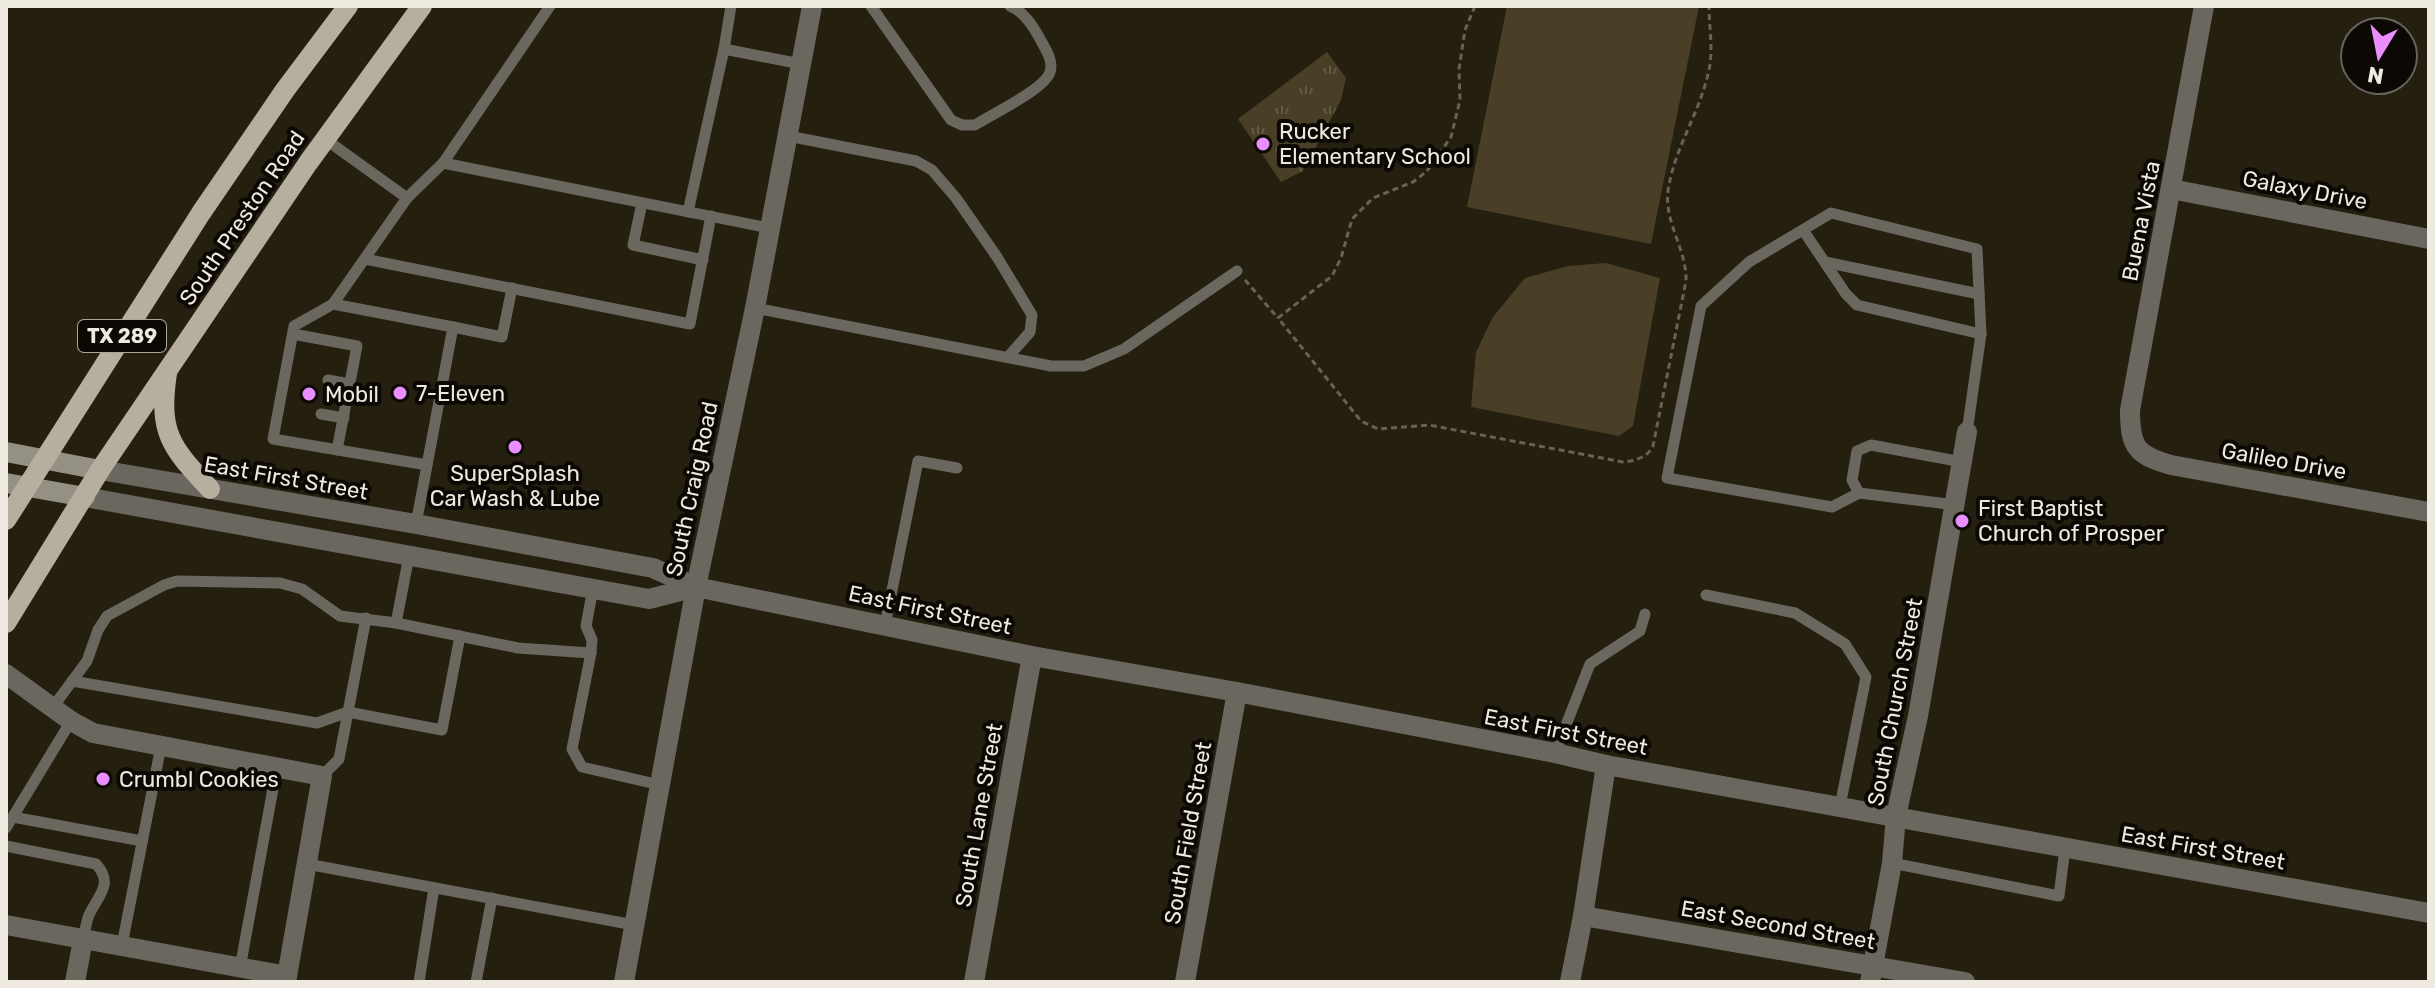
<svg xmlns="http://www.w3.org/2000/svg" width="2435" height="988" font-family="Rubik,sans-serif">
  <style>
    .park { fill: url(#park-tufts) }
    .garden { fill: #493f27 }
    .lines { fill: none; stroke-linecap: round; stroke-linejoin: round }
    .path { stroke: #676254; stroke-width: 3; stroke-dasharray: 6 4; stroke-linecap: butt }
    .service { stroke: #6a675f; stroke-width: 11 }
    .minor { stroke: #6a675f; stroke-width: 20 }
    .tertiary { stroke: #6a675f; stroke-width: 20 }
    .secondary { stroke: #959084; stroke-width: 20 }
    .primary { stroke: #b6afa0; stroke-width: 20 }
    .poi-dot { fill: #ea8dfd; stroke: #0c0904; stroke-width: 3 }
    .labels { text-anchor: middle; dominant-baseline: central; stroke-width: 8; stroke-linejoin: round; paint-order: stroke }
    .shield { fill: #0c0904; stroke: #aaa69e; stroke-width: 2 }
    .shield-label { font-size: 20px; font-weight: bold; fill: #eeeae0 }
    .poi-label { font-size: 22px; fill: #eeeae0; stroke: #0c0904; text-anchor: start }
    .street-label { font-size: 22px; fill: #eeeae0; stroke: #0c0904 }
  </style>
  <defs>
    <pattern id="park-tufts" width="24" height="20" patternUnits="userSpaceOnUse" patternTransform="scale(2)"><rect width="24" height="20" fill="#493f27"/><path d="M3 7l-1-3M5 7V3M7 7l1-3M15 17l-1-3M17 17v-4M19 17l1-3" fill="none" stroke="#645b46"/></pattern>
  </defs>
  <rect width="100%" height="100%" fill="#251f10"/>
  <!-- park -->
  <path class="park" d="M1327 52 1346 78 1341 100 1303 171 1281 182 1238 119Z"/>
  <!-- garden -->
  <g class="garden">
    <path d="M1507 6H1699L1651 244 1467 207Z"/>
    <path d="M1606 263 1660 278 1633 426 1619 436 1471 407 1476 352 1493 317 1525 278 1568 266Z"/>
  </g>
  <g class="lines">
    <!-- path -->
    <g class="path">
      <path d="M1475 6 1465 30 1459 69 1460 100 1451 137 1427 171 1413 182 1373 198 1352 219 1341 258 1332 276 1278 318 1361 421 1378 429 1429 425 1623 462C1635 461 1648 457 1653 446L1686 281C1687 250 1664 222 1668 191 1674 149 1699 114 1708 74 1714 52 1709 28 1709 6"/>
      <path d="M1245 280 1277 317"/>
    </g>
    <!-- service -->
    <g class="service">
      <path d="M871 6 951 120 962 125H975C992 114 1045 89 1050 72 1054 60 1044 47 1039 37 1033 26 1023 11 1010 6"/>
      <path d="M724 49 731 6"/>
      <path d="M788 136 916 161 932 170 956 198 997 257 1032 315 1030 332 1008 357"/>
      <path d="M325 139 407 198 333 304 453 327 416 524"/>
      <path d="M443 163 550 6"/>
      <path d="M407 198 443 163 769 228"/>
      <path d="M642 203 633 245 703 260"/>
      <path d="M688 212 724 49 801 64"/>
      <path d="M1803 230 1846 294 1857 305 1981 334"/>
      <path d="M365 259 690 324 711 216"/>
      <path d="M1825 262 1979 294"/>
      <path d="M333 304 294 326 273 439 427 465"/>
      <path d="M755 308 1051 366H1084L1124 349 1237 271"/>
      <path d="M453 327 502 337 512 288"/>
      <path d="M293 334 357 346 337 450"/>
      <path d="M328 380 350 384"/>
      <path d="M321 414 344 418"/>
      <path d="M1859 493 1852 480 1857 451 1871 445 1962 462"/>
      <path d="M1956 505 1859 493 1832 507 1667 478 1701 306 1749 262 1831 213 1977 249 1981 334 1967 432"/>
      <path d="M409 556 396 623 518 648 591 653"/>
      <path d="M593 588 586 626 592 640 591 653 572 749 582 767 660 785"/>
      <path d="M1706 595 1795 613 1845 644 1866 677 1840 806"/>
      <path d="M885 625 918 461 957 468"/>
      <path d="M72 681 317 723 348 712 366 618"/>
      <path d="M53 707 87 661 98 630 107 616 164 585 177 581 280 583 302 589 340 616 396 623"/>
      <path d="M1555 753 1590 664 1640 631 1645 614"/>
      <path d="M322 776 339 759 348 712 442 730 460 636"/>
      <path d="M13 817 142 841"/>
      <path d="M6 828 71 721"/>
      <path d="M6 846 96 864C114 884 99 894 89 915 86 922 85 932 83 940"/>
      <path d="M1892 863 2059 896 2065 848"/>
      <path d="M307 864 634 925"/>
      <path d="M122 945 161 746"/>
      <path d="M240 968 277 767"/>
      <path d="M419 982 434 888"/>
      <path d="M476 982 492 898"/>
    </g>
    <!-- minor -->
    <g class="minor">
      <path d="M2204 6 2130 410C2130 447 2136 455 2171 465L2429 512"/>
      <path d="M2171 189 2429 239"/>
      <path d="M6 674 71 721 93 733 322 776 286 982"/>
      <path d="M1583 916 1965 982"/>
      <path d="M6 925 287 976"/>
      <path d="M75 982 83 940"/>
      <path d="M624 982 696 587 755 308 812 6"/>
      <path d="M974 982 1032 656"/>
      <path d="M1185 982 1237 692"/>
      <path d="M1570 982 1583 916 1606 765"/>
      <path d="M1870 982 1892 863 1896 816 1918 716 1967 432"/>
    </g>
    <!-- tertiary -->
    <g class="tertiary">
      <path d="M100 470 416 524 653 568 696 587 1032 656 1237 692 1555 753 1606 765 2429 913"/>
      <path d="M85 497 649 599 696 587"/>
    </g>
    <!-- secondary -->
    <g class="secondary">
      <path d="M6 452 100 470"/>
      <path d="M6 483 85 497"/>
    </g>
    <!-- primary -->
    <g class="primary">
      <path d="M167 373C158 434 171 447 210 489"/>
      <path d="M6 520 201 213 285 90 348 6"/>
      <path d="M6 623 100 470 308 163 422 6"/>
    </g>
  </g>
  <!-- markers -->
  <g class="poi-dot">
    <circle cx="1263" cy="144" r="8"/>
    <circle cx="400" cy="393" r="8"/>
    <circle cx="309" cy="394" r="8"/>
    <circle cx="515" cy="447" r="8"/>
    <circle cx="1962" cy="521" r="8"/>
    <circle cx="103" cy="779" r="8"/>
  </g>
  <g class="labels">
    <!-- shield labels -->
    <rect class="shield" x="78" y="320" width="88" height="32" rx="6"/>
    <g class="shield-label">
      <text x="122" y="336">TX 289</text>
    </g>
    <!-- poi labels -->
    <g class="poi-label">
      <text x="1279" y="131">Rucker<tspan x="1279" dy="25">Elementary School</tspan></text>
      <text x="416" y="393">7-Eleven</text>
      <text x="325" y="394">Mobil</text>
      <text x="515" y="473" text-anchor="middle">SuperSplash<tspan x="515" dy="25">Car Wash &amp; Lube</tspan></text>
      <text x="1978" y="508">First Baptist<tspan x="1978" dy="25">Church of Prosper</tspan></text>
      <text x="119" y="779">Crumbl Cookies</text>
    </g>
    <!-- street labels -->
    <g class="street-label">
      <text transform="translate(2305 190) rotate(11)">Galaxy Drive</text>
      <text transform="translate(242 218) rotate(-56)">South Preston Road</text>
      <text transform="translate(2141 221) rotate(-79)">Buena Vista</text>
      <text transform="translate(2284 461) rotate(10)">Galileo Drive</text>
      <text transform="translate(286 478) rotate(10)">East First Street</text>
      <text transform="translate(692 489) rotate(-78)">South Craig Road</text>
      <text transform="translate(930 610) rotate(12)">East First Street</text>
      <text transform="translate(1895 702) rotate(-79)">South Church Street</text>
      <text transform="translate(1566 732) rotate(11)">East First Street</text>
      <text transform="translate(979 815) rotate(-80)">South Lane Street</text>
      <text transform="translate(1188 833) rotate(-80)">South Field Street</text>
      <text transform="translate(2203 848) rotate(10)">East First Street</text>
      <text transform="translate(1778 925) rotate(10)">East Second Street</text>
    </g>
  </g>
  <!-- border -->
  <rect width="2435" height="988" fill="none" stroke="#eeeae0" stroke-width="16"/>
  <!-- north arrow -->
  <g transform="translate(2379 56) rotate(190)"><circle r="38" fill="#0c0904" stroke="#66635c" stroke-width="2"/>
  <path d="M0-6L14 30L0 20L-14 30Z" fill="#ea8dfd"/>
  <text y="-12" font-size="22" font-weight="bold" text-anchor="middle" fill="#eeeae0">N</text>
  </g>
</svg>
